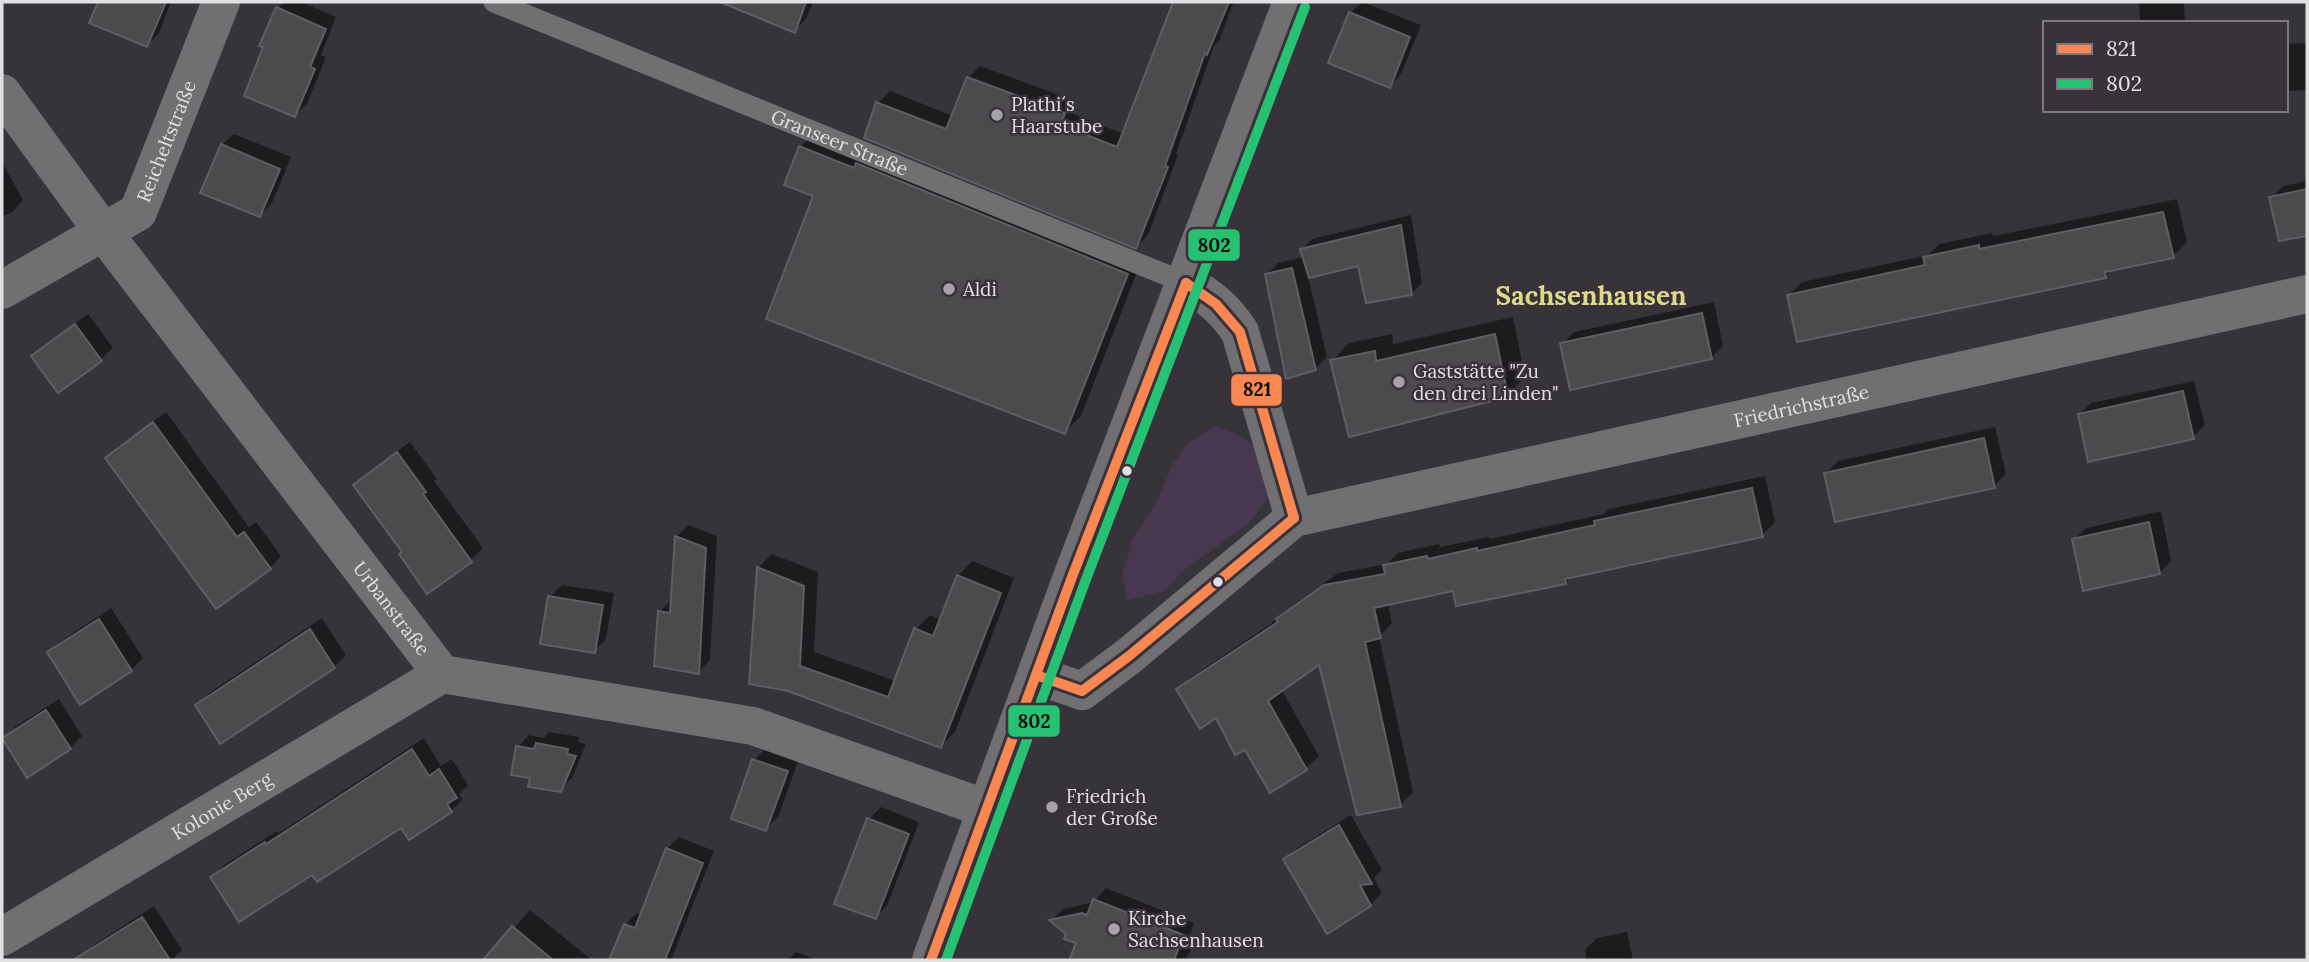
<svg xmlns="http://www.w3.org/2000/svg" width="2309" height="962" font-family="Lora,serif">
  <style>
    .green { fill: #48384f }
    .shadow { fill: #0007 }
    .building { fill: #4d4a4e; stroke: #605e62; stroke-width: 2 }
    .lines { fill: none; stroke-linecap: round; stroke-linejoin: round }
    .service { stroke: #716f72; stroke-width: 21 }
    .minor { stroke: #716f72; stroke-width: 38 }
    .secondary { stroke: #716f72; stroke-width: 38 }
    .bus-1-casing { stroke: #38333a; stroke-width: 16 }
    .bus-2-casing { stroke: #38333a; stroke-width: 16 }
    .bus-1 { stroke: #f88751; stroke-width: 10 }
    .bus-2 { stroke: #26c172; stroke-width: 10 }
    .poi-dot { fill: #a6a3a8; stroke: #38333a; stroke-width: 2.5 }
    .bus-dot { fill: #e2dfe3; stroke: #38333a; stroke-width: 2.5 }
    .labels { text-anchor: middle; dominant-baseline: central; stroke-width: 5; stroke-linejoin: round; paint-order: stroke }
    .poi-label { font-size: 19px; fill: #e2dfe3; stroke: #38333a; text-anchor: start }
    .street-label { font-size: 19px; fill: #e2dfe3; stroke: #38333a }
    .district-label { font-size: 26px; font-weight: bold; fill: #ddd98a; stroke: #38333a }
    .line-badge { stroke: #38333a; stroke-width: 2.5 }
    .pale-badge-label { font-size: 19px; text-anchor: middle; font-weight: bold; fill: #111 }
  </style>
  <rect width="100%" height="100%" fill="#373439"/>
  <!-- green -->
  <path class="green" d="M1215 426C1264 444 1258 446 1271 494L1248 524 1187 567 1164 591 1127 600 1122 576 1133 538 1156 504 1172 466 1187 444Z"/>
  <!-- shadow -->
  <g class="shadow">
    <path d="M100 2H171L159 33 147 45 91 22Z"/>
    <path d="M285 2H302L336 17 321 55 326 57 307 104 295 115 278 8Z"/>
    <path d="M759 2H813L806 19 794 31 753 15Z"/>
    <path d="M1175 2H1234L1219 41 1214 46 1176 154 1178 155 1148 235 1136 247 878 103 890 91 953 116 968 78 980 66 1076 101 1071 113 1124 134Z"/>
    <path d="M1362 2 1421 25 1401 74 1390 86 1350 13Z"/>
    <path d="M2139 2H2184L2185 23H2140Z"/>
    <path d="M2307 43V90L2286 91V44Z"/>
    <path d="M817 131 1143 257 1081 416 1064 432 815 194 800 147Z"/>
    <path d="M234 134 291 157 272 203 260 215 222 145Z"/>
    <path d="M2 162 23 200 12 212 2 217Z"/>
    <path d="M2307 181V234L2280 239 2271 198 2283 186Z"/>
    <path d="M2177 199 2187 242 2173 256 2113 269 2105 277 1789 295 1802 282 1928 255 1939 244 1992 233 1993 236Z"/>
    <path d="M1411 215 1422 283 1411 294 1359 263 1308 276 1327 357 1315 369 1266 275 1278 263 1304 257 1302 249 1312 239Z"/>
    <path d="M1714 302 1723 346 1711 358 1562 344 1574 332Z"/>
    <path d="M88 314 113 348 101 359 33 357 45 345Z"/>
    <path d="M1513 317 1525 377 1507 395 1332 361 1349 343 1392 334 1393 344Z"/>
    <path d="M2194 381 2205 425 2193 437 2079 415 2091 403Z"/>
    <path d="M166 412 249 527 256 522 281 556 270 568 107 458 119 446Z"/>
    <path d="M1995 427 2006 474 1994 486 1826 473 1838 461Z"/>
    <path d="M410 442 437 479 434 481 483 548 471 560 428 591 404 552 355 485 367 473Z"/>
    <path d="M1765 476 1775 522 1762 535 1572 576 1566 583 1454 589 1388 604 1392 623 1379 637 1413 792 1400 805 1321 662 1281 689 1319 756 1306 768 1270 790 1246 747 1216 715 1179 689 1191 677 1281 617 1291 607 1338 573 1387 564 1398 553 1439 544 1440 547 1489 537 1490 539 1604 514 1609 509Z"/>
    <path d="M2161 511 2171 561 2159 573 2074 540 2086 528Z"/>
    <path d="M688 525 717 536 710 660 698 672 659 612 671 600 676 537Z"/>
    <path d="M772 554 818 572 814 652 896 681 916 629 930 615 941 620 958 576 972 561 1014 578 955 732 941 746 789 689 758 568Z"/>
    <path d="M562 585 614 593 606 639 594 651 550 597Z"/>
    <path d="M111 608 143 658 131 670 49 652 61 641Z"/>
    <path d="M322 618 346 655 334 667 197 705 209 693Z"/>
    <path d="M59 699 82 736 70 748 4 739 15 727Z"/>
    <path d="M549 732 579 737 578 742 586 744 572 778 560 790 532 777 518 747 529 735 543 738Z"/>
    <path d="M424 738 441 766 452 759 468 785 459 794 463 799 451 811 402 825 313 872 212 877 224 865 277 831 279 833Z"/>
    <path d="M766 748 799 759 778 817 766 829 754 760Z"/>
    <path d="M881 807 919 822 887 906 875 917 869 819Z"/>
    <path d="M1351 815 1382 870 1374 878 1382 893 1370 905 1285 860 1297 848Z"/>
    <path d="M679 837 714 851 671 960H611L625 925 637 913 642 915 667 849Z"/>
    <path d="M1106 888 1194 923 1189 938 1191 951 1185 960H1083L1073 956 1078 942 1052 920 1063 909 1094 902Z"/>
    <path d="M154 906 182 950 172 960H84L82 956 94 945Z"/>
    <path d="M530 910 592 960H486Z"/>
    <path d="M1627 932 1633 960H1587L1585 950 1597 938Z"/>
    <path d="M796 952 816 960H788Z"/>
  </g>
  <!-- building -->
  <g class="building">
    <path d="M98 2H166L147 47 89 23Z"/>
    <path d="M720 2H806L795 33Z"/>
    <path d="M1173 2H1229L1207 55 1205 53 1165 166 1168 167 1136 249 864 138 876 102 946 129 967 77 1065 113 1061 125 1117 147Z"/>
    <path d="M276 7 326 29 310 67 315 69 295 117 244 96 263 47 259 46Z"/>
    <path d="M1349 12 1410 37 1390 88 1328 63Z"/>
    <path d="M221 144 280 169 260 217 200 193Z"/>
    <path d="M799 146 854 168 856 163 1128 274 1065 434 766 319 813 196 784 185Z"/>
    <path d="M2307 189V236L2279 241 2269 197Z"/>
    <path d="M2163 212 2174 258 2105 272 2106 278 1797 342 1787 295 1925 265 1923 257 1979 245V249Z"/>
    <path d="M1401 225 1412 295 1366 303 1358 266 1309 278 1300 249Z"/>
    <path d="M1292 268 1316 370 1286 379 1265 274Z"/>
    <path d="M1702 313 1712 359 1570 390 1560 343Z"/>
    <path d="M75 324 102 361 58 393 31 356Z"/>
    <path d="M1495 334 1508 397 1349 437 1330 360 1375 351 1376 361Z"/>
    <path d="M2183 391 2194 439 2088 462 2078 414Z"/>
    <path d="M153 422 237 537 244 532 271 569 216 609 105 458Z"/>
    <path d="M1984 438 1995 488 1835 522 1824 473Z"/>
    <path d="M397 452 426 492 423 494 472 562 427 594 399 554 402 552 353 485Z"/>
    <path d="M1752 488 1763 537 1565 579 1566 584 1456 606 1453 591 1374 608 1381 638 1365 642 1401 807 1357 815 1319 665 1268 701 1307 770 1270 793 1245 750 1235 755 1216 718 1200 729 1176 689 1278 622 1276 619 1324 585 1385 574 1383 565 1427 556 1428 559 1477 548V551L1595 525 1594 521Z"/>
    <path d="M2149 522 2160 574 2083 591 2072 539Z"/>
    <path d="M675 536 706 548 699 674 654 666 658 611 670 613Z"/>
    <path d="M757 567 804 586 800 666 888 697 914 628 933 636 957 575 1001 593 941 748 788 691 749 684Z"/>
    <path d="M548 596 603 605 595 653 540 644Z"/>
    <path d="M99 619 132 671 80 705 47 652Z"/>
    <path d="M310 629 335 668 220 744 195 705Z"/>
    <path d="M46 710 71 749 27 778 2 738Z"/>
    <path d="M536 743 568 749 567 754 576 756 561 792 528 787 530 778 511 775 516 746 534 749Z"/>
    <path d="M412 749 429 776 439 769 457 798 447 804 452 812 409 840 401 828 317 882 312 875 239 922 210 877 265 842 266 844Z"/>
    <path d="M752 759 788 771 766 831 731 819Z"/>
    <path d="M867 818 909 834 876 919 834 904Z"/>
    <path d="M1339 825 1372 884 1360 885 1371 906 1327 934 1283 859Z"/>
    <path d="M666 848 703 863 665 960H609L624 924 635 928Z"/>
    <path d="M1093 899 1184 935 1174 960H1069L1076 943 1064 939 1066 934 1049 920 1082 913 1087 915Z"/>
    <path d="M142 917 170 960H73Z"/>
    <path d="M512 926 553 960H483Z"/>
  </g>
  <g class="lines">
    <!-- service -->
    <path class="service" id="s1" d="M494 2 1186 283"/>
    <!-- minor -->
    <g class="minor">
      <path id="s2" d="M2 93 104 233 442 674 753 726 987 809"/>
      <path d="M1186 283C1209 296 1225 309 1240 332L1294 518"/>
      <path id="s3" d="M2 290 138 212 221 2"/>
      <path id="s4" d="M1036 675 1082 691 1129 656 1294 518 2307 294"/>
      <path id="s5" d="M2 937 442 674"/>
    </g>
    <!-- secondary -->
    <path class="secondary" d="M931 960 1072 577 1292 2"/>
    <defs>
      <g id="bus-1">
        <path d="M1186 283 1216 304 1240 332 1294 518"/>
        <path d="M1036 675 1082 691 1129 656 1294 518"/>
        <path d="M931 960 1072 577 1186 283"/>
      </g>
      <path id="bus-2" d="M946 960 1085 582 1305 7"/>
    </defs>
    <!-- bus-1 casing -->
    <use href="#bus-1" class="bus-1-casing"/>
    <!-- bus-2 casing -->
    <use href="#bus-2" class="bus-2-casing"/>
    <!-- bus-1 -->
    <use href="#bus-1" class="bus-1"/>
    <!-- bus-2 -->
    <use href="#bus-2" class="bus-2"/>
  </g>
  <!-- markers -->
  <g class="poi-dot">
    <circle cx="997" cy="115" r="7"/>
    <circle cx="949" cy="289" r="7"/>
    <circle cx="1399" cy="382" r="7"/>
    <circle cx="1052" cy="807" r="7"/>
    <circle cx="1114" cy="929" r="7"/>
  </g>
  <g class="bus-dot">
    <circle cx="1127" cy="471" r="6"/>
    <circle cx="1218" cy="582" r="6"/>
  </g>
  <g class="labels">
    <!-- poi labels -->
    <g class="poi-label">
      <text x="1011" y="104">Plathi´s<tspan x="1011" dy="22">Haarstube</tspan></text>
      <text x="963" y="289">Aldi</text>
      <text x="1413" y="371">Gaststätte "Zu<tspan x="1413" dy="22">den drei Linden"</tspan></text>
      <text x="1066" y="796">Friedrich<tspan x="1066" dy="22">der Große</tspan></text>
      <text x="1128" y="918">Kirche<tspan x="1128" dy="22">Sachsenhausen</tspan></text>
    </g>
    <!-- street labels -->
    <g class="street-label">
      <text stroke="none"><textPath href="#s3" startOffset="233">Reicheltstraße</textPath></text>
      <text stroke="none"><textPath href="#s1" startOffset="373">Granseer Straße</textPath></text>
      <text stroke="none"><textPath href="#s4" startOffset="842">Friedrichstraße</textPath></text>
      <text stroke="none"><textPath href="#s2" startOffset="646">Urbanstraße</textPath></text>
      <text stroke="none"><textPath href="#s5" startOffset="256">Kolonie Berg</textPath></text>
    </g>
    <!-- district labels -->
    <g class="district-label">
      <text x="1591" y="295">Sachsenhausen</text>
    </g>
  </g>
  <g class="line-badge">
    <rect x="1187" y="228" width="54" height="34" rx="7" fill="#26c172"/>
    <rect x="1230" y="373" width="53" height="34" rx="7" fill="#f88751"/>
    <rect x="1007" y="704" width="54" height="34" rx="7" fill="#26c172"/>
  </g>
  <g class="pale-badge-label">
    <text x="1214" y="252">802</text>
    <text x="1257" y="396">821</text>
    <text x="1034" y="728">802</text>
  </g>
  <!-- border -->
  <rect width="2309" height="962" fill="none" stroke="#e2dfe3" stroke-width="7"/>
  <!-- legend -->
  <rect x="2043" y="21" width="245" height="91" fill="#38333a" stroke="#7c787e" stroke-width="2"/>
  <rect x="2057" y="44" width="35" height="10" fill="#f88751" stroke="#7c787e" stroke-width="2"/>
  <text x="2106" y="56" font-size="21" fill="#e2dfe3">821</text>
  <rect x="2057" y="79" width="35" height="10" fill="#26c172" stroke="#7c787e" stroke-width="2"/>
  <text x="2106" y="91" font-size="21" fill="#e2dfe3">802</text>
</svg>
